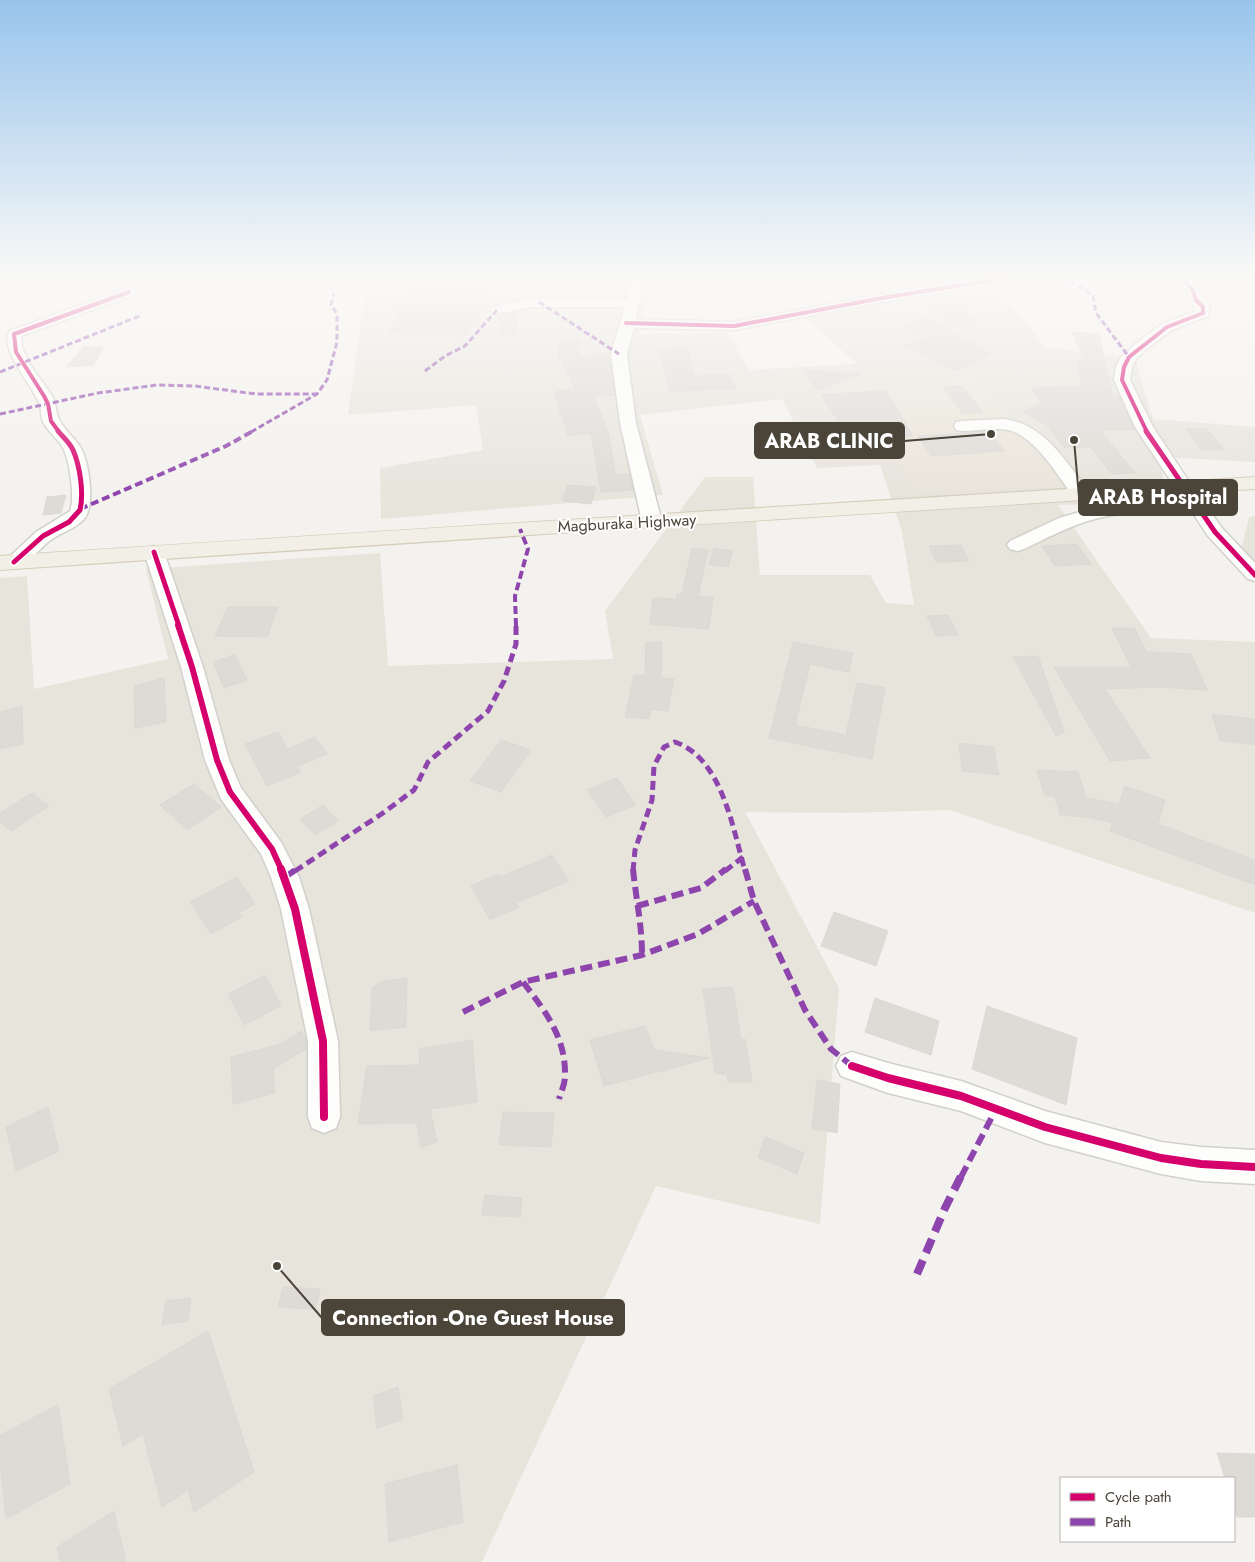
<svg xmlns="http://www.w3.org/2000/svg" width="1255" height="1562" font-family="Jost,sans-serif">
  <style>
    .residential { fill: #e7e4dc }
    .education { fill: #eae5da }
    .building { fill: #dedbd6; stroke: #dcd9d4 }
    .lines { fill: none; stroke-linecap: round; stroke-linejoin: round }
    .minor-casing { stroke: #d2d0cb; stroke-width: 3 }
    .major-casing { stroke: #d6cebb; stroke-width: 2 }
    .minor { fill: #fdfdfc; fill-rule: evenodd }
    .major { fill: #f2efe6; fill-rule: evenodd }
    .quiet-far4 { stroke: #8e44ad; stroke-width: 3; stroke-dasharray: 6 3; stroke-linecap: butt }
    .quiet-far3 { stroke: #8e44ad; stroke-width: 4; stroke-dasharray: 8 4; stroke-linecap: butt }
    .quiet-far2 { stroke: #8e44ad; stroke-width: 5; stroke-dasharray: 9 5; stroke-linecap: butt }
    .quiet-far1 { stroke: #8e44ad; stroke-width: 6; stroke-dasharray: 12 6; stroke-linecap: butt }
    .quiet { stroke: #8e44ad; stroke-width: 8; stroke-dasharray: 15 8; stroke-linecap: butt }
    .cycleway-far3-casing { stroke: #fff; stroke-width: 5.5 }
    .cycleway-far2-casing { stroke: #fff; stroke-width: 8 }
    .cycleway-far1-casing { stroke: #fff; stroke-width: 9 }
    .cycleway-casing { stroke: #fff; stroke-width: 11 }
    .cycleway-far3 { stroke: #d6006c; stroke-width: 4 }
    .cycleway-far2 { stroke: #d6006c; stroke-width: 5 }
    .cycleway-far1 { stroke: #d6006c; stroke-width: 6 }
    .cycleway { stroke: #d6006c; stroke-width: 8 }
    .labels { text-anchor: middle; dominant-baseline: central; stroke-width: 4; stroke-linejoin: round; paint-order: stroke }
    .far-street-label { font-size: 16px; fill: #4b4439; stroke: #fff }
    .leader { fill: none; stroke: #4b4439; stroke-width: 2 }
    .callout-dot { fill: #4b4439; stroke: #fff; stroke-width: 2 }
    .callout { fill: #4b4439; stroke: #4b4439; stroke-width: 2 }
    .callout-label { font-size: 20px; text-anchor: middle; font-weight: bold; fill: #fff }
  </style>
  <rect width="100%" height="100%" fill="#f4f2ee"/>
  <!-- residential -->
  <g class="residential">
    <path d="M327 276H673L653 282 639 334 727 332 749 370 857 364 801 313 885 295 858 276H1015L987 281 1046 347 1135 359 1153 419 1255 427V462L1161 457 1166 502 1058 505 1151 638 1255 642V913L950 810 845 813 745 812 839 988 820 1224 656 1186 482 1562H0V578L27 576 34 689 168 659 146 569 380 553 388 666 613 659 605 611 705 477H753L760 575H870L886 603 914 605 902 532 880 465 817 468 782 399 640 415 663 495 381 519 380 468 483 450 476 405 348 415 365 290H324Z"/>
    <path d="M1077 276H1255V292L1156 279 1151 287Z"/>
    <path d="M1255 516V564L1241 550 1249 517Z"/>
  </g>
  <!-- education -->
  <path class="education" d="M973 378 1068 485 915 492 851 388Z"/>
  <!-- building -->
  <g class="building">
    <path d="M417 276H445L438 289H489L487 302 464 337 445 336 446 334 388 332 398 315 395 314Z"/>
    <path d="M953 303 959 308 979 323 953 327 928 306Z"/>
    <path d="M516 312 518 334 500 335 499 315Z"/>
    <path d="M929 318 990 354 956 370 904 346 926 338 904 324Z"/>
    <path d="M1072 332 1099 334 1112 394H1118L1135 430H1100L1135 473 1112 474 1090 447 1065 448 1047 425 1022 411 1042 403 1031 388 1081 386 1077 359H1084Z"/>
    <path d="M560 340H579L578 357 609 355 614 395 594 397 608 432 616 475 630 474 633 490 601 492 591 433 568 436 554 393H556V391L576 389 558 355Z"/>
    <path d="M83 347H103L94 365 67 367Z"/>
    <path d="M687 349 695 376 729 374 736 389 670 391 660 350Z"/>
    <path d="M803 370 860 374 818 391Z"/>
    <path d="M962 386 983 412 963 414 943 387Z"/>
    <path d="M885 390 913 436 867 439 875 456 853 457 839 425H841L821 395Z"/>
    <path d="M1186 429H1207L1224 450H1202Z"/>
    <path d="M989 431 1004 451 931 456 918 436Z"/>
    <path d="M568 485 596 487 591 504 562 501Z"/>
    <path d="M66 495 61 513 43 515 47 497Z"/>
    <path d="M1077 544 1091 564 1055 566 1042 546Z"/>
    <path d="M961 545 969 561 936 562 929 546Z"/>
    <path d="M692 548 708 550 698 596 713 597 709 629 650 624 653 598 676 599 677 594H682Z"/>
    <path d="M714 548 733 551 728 567 709 564Z"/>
    <path d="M228 607H278L267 637 215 636Z"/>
    <path d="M948 615 958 635 936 636 927 616Z"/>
    <path d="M1112 628H1134L1147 652 1191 654 1207 690 1159 687 1105 689 1150 758 1110 761 1054 667H1131Z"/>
    <path d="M646 642H662L661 678 674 679 668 711 651 709 649 719 625 717 634 675 645 676Z"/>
    <path d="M793 642 853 653 849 672 810 664 795 725 846 735 857 683 885 688 872 759 769 738Z"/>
    <path d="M235 655 247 680 224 688 213 662Z"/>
    <path d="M1038 656 1064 732 1056 736 1013 657Z"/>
    <path d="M164 678 166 722 135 728 134 686Z"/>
    <path d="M22 706 23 744 0 749V712Z"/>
    <path d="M1212 714 1255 719V745L1220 741Z"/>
    <path d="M278 732 288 749 315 737 327 754 298 766 301 772 267 786 245 744Z"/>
    <path d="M501 740 531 750 501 792 470 781Z"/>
    <path d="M959 743 994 747 999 775 962 771Z"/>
    <path d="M1037 770 1078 772 1086 798 1119 804 1125 786 1165 800 1158 824 1255 860V885L1110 831 1113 823 1086 817 1060 815 1055 796H1045Z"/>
    <path d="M617 778 636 805 606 817 587 790Z"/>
    <path d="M194 784 221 807 187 830 160 805Z"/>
    <path d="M32 793 49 806 11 831 0 822V813Z"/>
    <path d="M323 805 338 821 315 835 300 819Z"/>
    <path d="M552 855 569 881 516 903 519 907 490 920 471 886 499 874 500 877Z"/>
    <path d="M237 877 255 904 239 913 242 917 211 934 190 902Z"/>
    <path d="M834 912 888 931 876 966 821 946Z"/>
    <path d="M265 975 281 1006 244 1025 228 994Z"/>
    <path d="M407 978 406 1027 370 1031 372 988 383 981Z"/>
    <path d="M733 987 741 1039H745L752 1082H728L727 1075 715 1073 703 989Z"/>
    <path d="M875 998 939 1021 931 1055 865 1032Z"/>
    <path d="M987 1006 1077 1038 1066 1105 972 1069Z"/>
    <path d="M645 1026 654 1050 710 1058 604 1086 590 1040Z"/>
    <path d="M301 1031 306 1038V1049L273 1069 275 1093 233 1104 231 1057 281 1044Z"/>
    <path d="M472 1040 477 1102 430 1109 437 1142 421 1147 417 1123 358 1124 367 1066 420 1065 419 1049Z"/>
    <path d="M817 1080 840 1084 837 1133 812 1128Z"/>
    <path d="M48 1107 59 1151 16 1171 6 1127Z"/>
    <path d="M503 1112 554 1113 551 1147 499 1145Z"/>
    <path d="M765 1137 804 1153 797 1174 758 1157Z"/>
    <path d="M485 1195 522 1198 520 1217 482 1215Z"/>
    <path d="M283 1287 320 1289 315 1309 278 1307Z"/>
    <path d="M191 1298 188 1321 162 1325 166 1301Z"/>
    <path d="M208 1331 254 1472 194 1512 188 1490 162 1507 143 1434 123 1446 109 1389Z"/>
    <path d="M398 1387 403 1419 377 1428 373 1396Z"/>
    <path d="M58 1405 70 1484 6 1519 0 1463V1435Z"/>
    <path d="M1217 1453 1255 1454V1517H1237L1234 1506V1478H1225Z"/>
    <path d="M457 1465 463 1522 389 1542 385 1484Z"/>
    <path d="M114 1511 126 1562H60L57 1547Z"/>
  </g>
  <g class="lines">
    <defs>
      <g id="minor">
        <path d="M630 276H644L636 319 734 322 882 294 989 276H1023L1017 280 882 302 734 330 634 328 627 354 636 423 662 522 659 526 652 528 645 526 642 522 620 423 611 354 625 307H529L497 314 492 313 490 310 492 307 529 299H627Z"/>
        <path d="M1174 276H1188C1197 286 1203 297 1210 307L1208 316 1172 330 1149 347 1136 359 1132 367 1130 380 1153 427 1192 486 1222 528 1255 563V581L1248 579 1208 536 1192 512C1158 511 1121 511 1088 521 1065 528 1045 539 1024 549L1017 551 1010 549 1007 545 1010 541 1059 518 1097 507 1140 501H1184L1135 427 1114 380 1116 367 1121 357 1139 341 1162 324 1196 311 1185 290Z"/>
        <path d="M129 288 136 292 134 295 21 336C21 360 41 377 52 396 57 404 55 413 60 421 65 431 75 438 81 448 89 463 95 504 85 518 75 530 58 533 47 543 35 553 24 571 7 566L4 562 36 532 70 511C75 497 70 464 64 450 59 439 48 432 43 422 40 415 42 409 39 403 32 385 0 351 9 331Z"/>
        <path d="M1003 419C1044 423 1065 461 1088 490L1090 494 1088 498 1081 500 1074 498C1060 478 1034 435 1008 430 994 427 977 431 962 431L956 430 954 426 956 422 962 421Z"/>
        <path d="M154 546 161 548 164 552 203 667 229 760 241 788 281 842 299 877 309 909 338 1041 340 1117 336 1128 324 1133 312 1128 308 1117V1041L281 909 271 877 261 854 221 799 205 760 181 667 144 552 147 548Z"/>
        <path d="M852 1052 888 1063 961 1081 1045 1111 1161 1142 1201 1147 1255 1150V1184L1201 1181 1161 1174 1045 1143 961 1111 888 1093 841 1076 836 1066 841 1056Z"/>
      </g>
      <path id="major" d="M1255 477V489C837 516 418 541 0 570V556C418 528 837 504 1255 477Z"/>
    </defs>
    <!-- minor casing -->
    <use href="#minor" class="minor-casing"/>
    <!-- major casing -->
    <use href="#major" class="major-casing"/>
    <!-- minor -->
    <use href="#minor" class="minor"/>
    <!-- major -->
    <use href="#major" class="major"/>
    <!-- quiet-far4 -->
    <g class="quiet-far4">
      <path d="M1053 276 1080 286 1093 296 1096 313 1129 357"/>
      <path d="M539 302 619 354"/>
      <path d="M425 371 445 356 465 346 497 310"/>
      <path d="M0 372 142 315"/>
      <path d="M0 414 98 393 157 385 195 386 256 394H317"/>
      <path d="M251 432 317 394 327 380 337 342V314L331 305 334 293"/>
    </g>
    <!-- quiet-far3 -->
    <g class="quiet-far3">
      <path d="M80 509 226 446 253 431"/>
      <path d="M516 626 515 596 528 549 520 529"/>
    </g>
    <!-- quiet-far2 -->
    <g class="quiet-far2">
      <path d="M295 871 383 813 414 790 428 762 488 711 504 681 516 644V625"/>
      <path d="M633 871 635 850 652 800 654 766 664 747 675 742C722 758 733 829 745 871"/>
      <path d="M725 871 743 857"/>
    </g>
    <!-- quiet-far1 -->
    <g class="quiet-far1">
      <path d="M633 869C636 899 642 925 642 955"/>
      <path d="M745 869 754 901 805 1010 831 1049 852 1066"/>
      <path d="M285 877 297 869"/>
      <path d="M637 906 701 888 726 869"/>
      <path d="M523 982C545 1011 566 1037 565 1076 565 1084 561 1092 559 1099"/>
      <path d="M463 1012 523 982 642 955 698 934 754 901"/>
      <path d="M961 1177 996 1109"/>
    </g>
    <!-- quiet -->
    <path class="quiet" d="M917 1274 945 1208 961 1176"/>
    <defs>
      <g id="cycleway-far3">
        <path d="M626 323 734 326 882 298 1017 276"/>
        <path d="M59 432 51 421 48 404 44 396 16 352 14 334 129 292"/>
        <path d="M1147 432 1122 380 1124 367 1129 357 1167 327 1203 313V307L1196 300 1192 289 1180 276"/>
      </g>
      <g id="cycleway-far2">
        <path d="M1146 431 1215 532 1255 575"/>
        <path d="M154 552 179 626"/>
        <path d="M14 562 43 536 69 522 80 510C84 493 80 466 73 450 70 443 63 437 58 431"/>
      </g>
      <path id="cycleway-far1" d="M178 625 192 667 217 760 230 792 272 849 282 871"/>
      <g id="cycleway">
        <path d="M281 869 295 909 323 1041 324 1117"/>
        <path d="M852 1066 888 1078 961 1096 1045 1127 1161 1158 1201 1164 1255 1167"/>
      </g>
    </defs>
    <!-- cycleway-far3 casing -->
    <use href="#cycleway-far3" class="cycleway-far3-casing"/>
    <!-- cycleway-far2 casing -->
    <use href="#cycleway-far2" class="cycleway-far2-casing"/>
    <!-- cycleway-far1 casing -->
    <use href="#cycleway-far1" class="cycleway-far1-casing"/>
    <!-- cycleway casing -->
    <use href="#cycleway" class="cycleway-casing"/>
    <!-- cycleway-far3 -->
    <use href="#cycleway-far3" class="cycleway-far3"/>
    <!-- cycleway-far2 -->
    <use href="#cycleway-far2" class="cycleway-far2"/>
    <!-- cycleway-far1 -->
    <use href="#cycleway-far1" class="cycleway-far1"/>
    <!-- cycleway -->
    <use href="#cycleway" class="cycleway"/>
  </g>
  <!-- sky -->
  <linearGradient id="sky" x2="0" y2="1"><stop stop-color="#98c4ec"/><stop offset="0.56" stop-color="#faf9f7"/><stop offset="1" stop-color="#faf9f7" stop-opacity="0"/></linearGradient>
  <rect width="1255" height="495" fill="url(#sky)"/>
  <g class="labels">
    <!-- far-street labels -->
    <g class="far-street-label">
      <text transform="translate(627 523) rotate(-3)">Magburaka Highway</text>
    </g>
  </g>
  <!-- callouts -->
  <path class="leader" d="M991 434L904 441M1074 440L1079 497M277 1266L322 1318"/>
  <g class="callout-dot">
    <circle cx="991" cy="434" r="5"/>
    <circle cx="1074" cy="440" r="5"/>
    <circle cx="277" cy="1266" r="5"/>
  </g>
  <g class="callout">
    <rect x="755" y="423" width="149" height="35" rx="5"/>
    <rect x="1079" y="480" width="158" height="35" rx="5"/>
    <rect x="322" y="1300" width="302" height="35" rx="5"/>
  </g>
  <g class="callout-label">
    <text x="829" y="448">ARAB CLINIC</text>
    <text x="1158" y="504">ARAB Hospital</text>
    <text x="473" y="1325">Connection -One Guest House</text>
  </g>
  <!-- legend -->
  <rect x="1060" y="1477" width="175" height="65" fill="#ffffff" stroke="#b7b4b0"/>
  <rect x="1070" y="1493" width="25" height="8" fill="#d6006c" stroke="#b7b4b0"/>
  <text x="1105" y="1502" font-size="15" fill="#4b4439">Cycle path</text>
  <rect x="1070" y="1518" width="25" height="8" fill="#8e44ad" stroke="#b7b4b0"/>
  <text x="1105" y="1527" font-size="15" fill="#4b4439">Path</text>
</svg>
